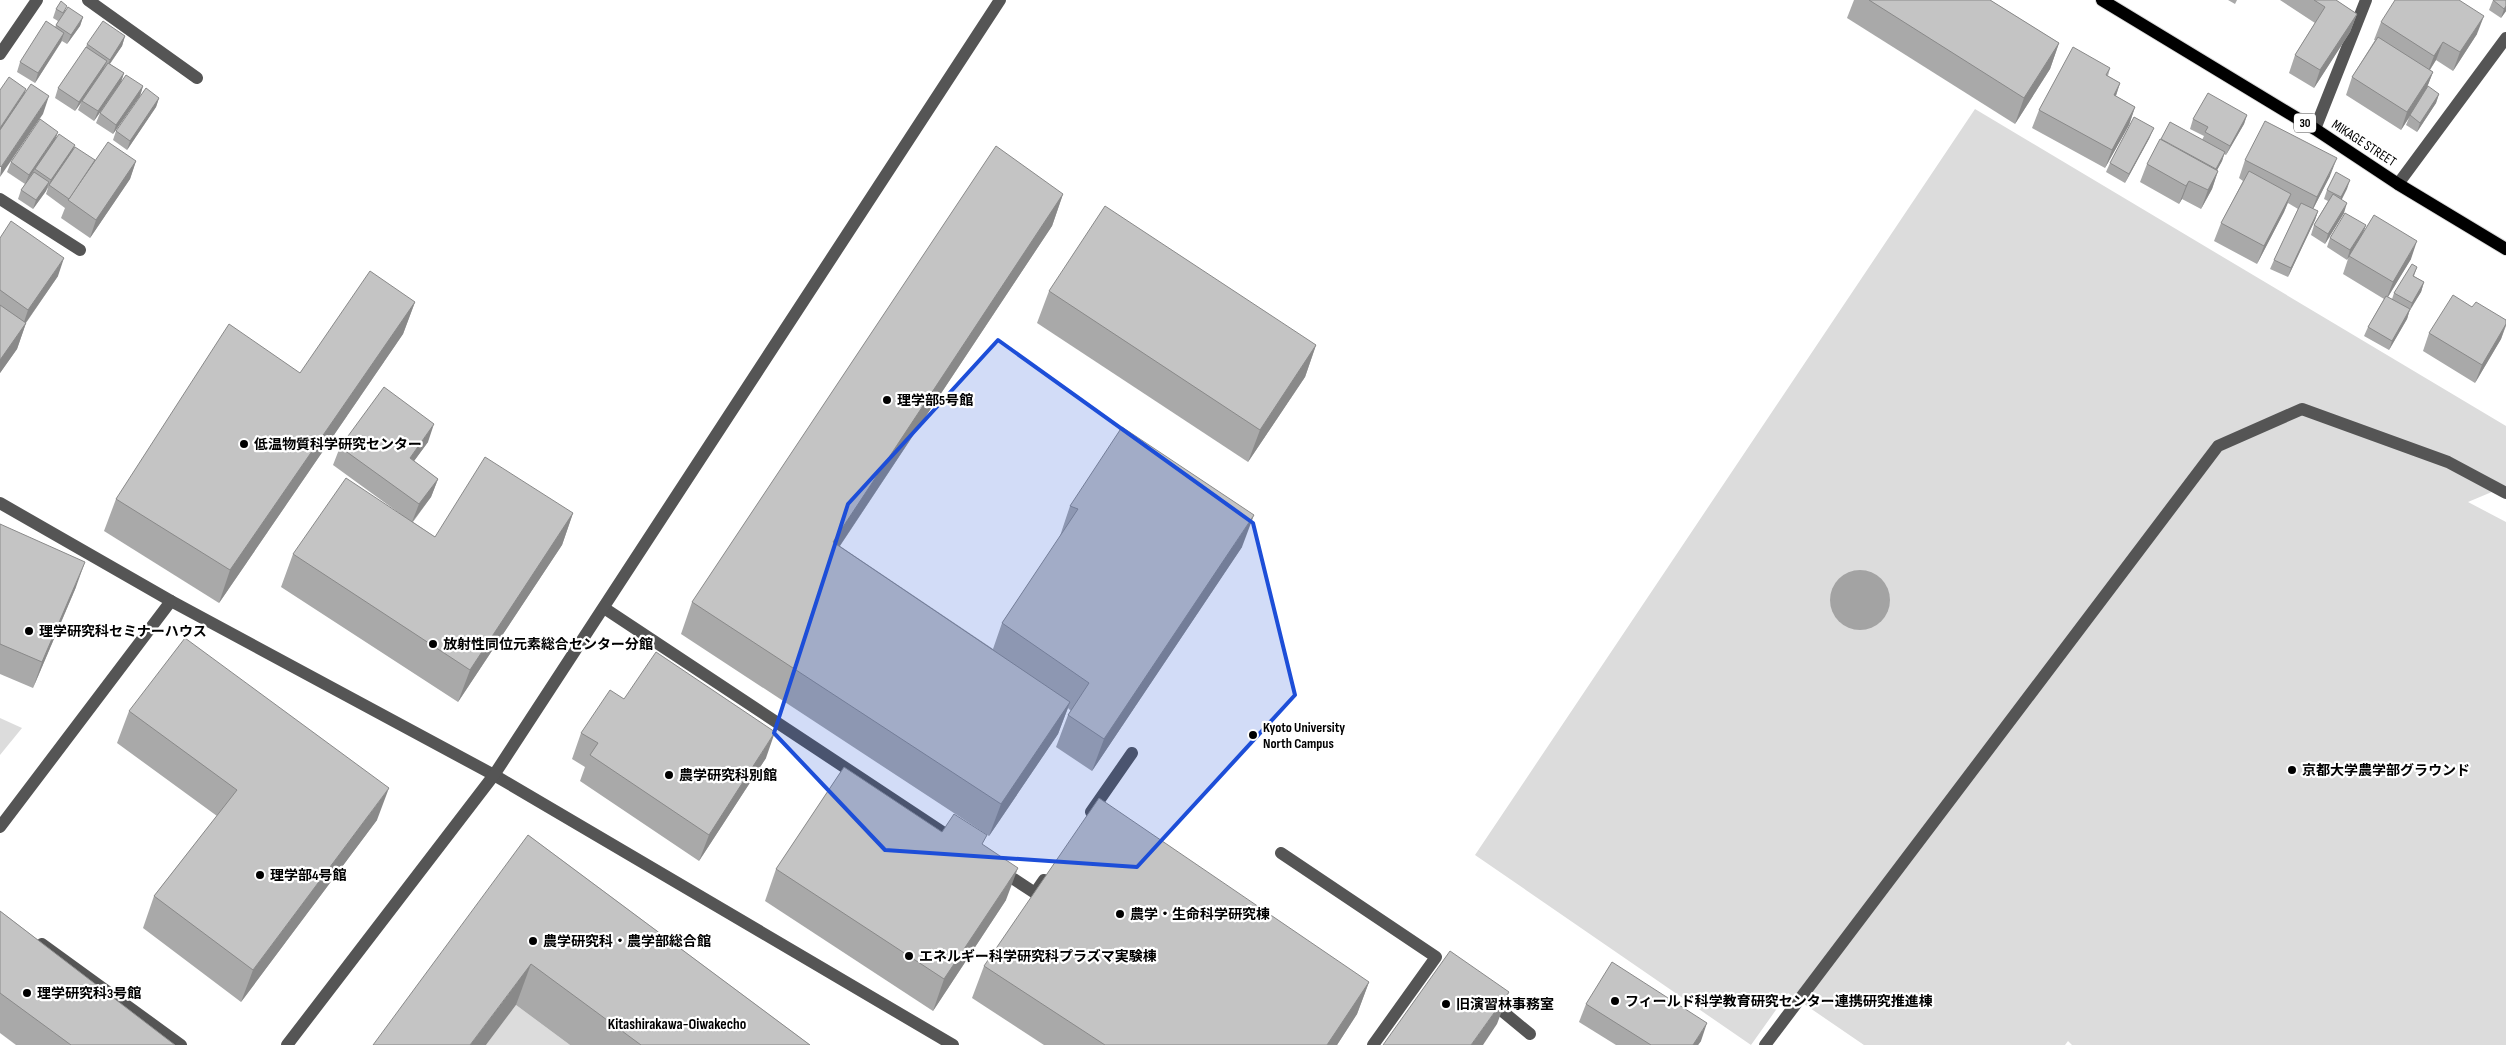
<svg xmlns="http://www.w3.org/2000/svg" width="2506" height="1045" font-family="'Sofia Sans Condensed','Noto Sans JP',sans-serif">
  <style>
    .green { fill: #dcdcdc }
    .water { fill: #a3a3a3 }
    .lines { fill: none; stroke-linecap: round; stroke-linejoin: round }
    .major-casing { stroke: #dbdbdb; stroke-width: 14 }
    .minor { stroke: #555; stroke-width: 12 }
    .major { stroke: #000; stroke-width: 12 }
    .wall { fill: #a9a9a9 }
    .shaded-wall { fill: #898989 }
    .building { fill: #c4c4c4; stroke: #898989 }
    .marked { fill: #1d4ed8; fill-opacity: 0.2; stroke: #1d4ed8; stroke-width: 4; stroke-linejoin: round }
    .poi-dot { fill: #000; stroke: #fff; stroke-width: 2 }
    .labels { text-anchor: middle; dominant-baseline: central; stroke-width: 4.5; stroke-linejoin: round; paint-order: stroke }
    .shield { fill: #fff; stroke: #4c4c4c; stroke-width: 1 }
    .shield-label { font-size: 12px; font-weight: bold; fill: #000 }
    .street-label { font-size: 14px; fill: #000; stroke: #fff }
    .poi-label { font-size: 14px; font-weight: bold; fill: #000; stroke: #fff; text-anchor: start }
    .neighbourhood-label { font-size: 15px; font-weight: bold; fill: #000; stroke: #fff }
  </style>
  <rect width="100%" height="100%" fill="#fff"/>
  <!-- green -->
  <g class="green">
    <path d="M1975 109 2506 426V486L2468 502 2506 522V1045H2072L2068 1041 2065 1045H1864L1788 993 1751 1045 1475 855Z"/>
    <path d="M0 718 22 728 0 755Z"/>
    <path d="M516 1005 570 1045H486Z"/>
  </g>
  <!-- water -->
  <circle class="water" cx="1860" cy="600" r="30"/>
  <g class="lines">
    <defs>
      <path id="major" d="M2102 0 2315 129 2398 184 2506 249"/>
    </defs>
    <!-- major casing -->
    <use href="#major" class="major-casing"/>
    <!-- minor -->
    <g class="minor">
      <path d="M88 0 197 78"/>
      <path d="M0 54 37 0"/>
      <path d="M2315 129 2366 0"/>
      <path d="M2398 184 2506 38"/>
      <path d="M0 199 80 250"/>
      <path d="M0 503 171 601 494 775 953 1045"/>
      <path d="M604 608 956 841"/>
      <path d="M1091 812 1132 753"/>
      <path d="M0 827 171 601"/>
      <path d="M1281 853 1436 957 1373 1045"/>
      <path d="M1000 870 1035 893 1044 880"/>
      <path d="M42 944 181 1045"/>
      <path d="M1490 1001 1530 1034"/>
      <path d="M287 1045 494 775 1000 0"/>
      <path d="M1765 1045 2218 446 2302 409 2448 462 2506 493"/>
    </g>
    <!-- major -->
    <use href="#major" class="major"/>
  </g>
  <!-- wall -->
  <g class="wall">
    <path d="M1854 0H1990L2059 43 2050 69 2015 124 1847 18Z"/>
    <path d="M2228 0H2237L2235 4Z"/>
    <path d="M2280 0H2336L2357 14 2350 32 2314 88 2289 73 2295 55 2315 23Z"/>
    <path d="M2493 0H2506V11L2501 18 2489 10Z"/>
    <path d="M56 9 66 10 83 17 80 26 67 44 62 41 35 83 17 72 20 62 55 27 58 21 53 18Z"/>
    <path d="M2381 22 2477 34 2453 71 2436 60 2430 70 2433 72 2427 87 2439 94 2436 103 2417 132 2406 125 2409 118 2401 130 2346 95 2352 77 2375 40H2374Z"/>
    <path d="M125 36 122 46 110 64 124 73 121 82 143 86 140 96 113 134 96 123 100 113 112 95 94 121 78 110 81 103 75 111 55 98 58 88 85 50 87 44Z"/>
    <path d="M2110 68 2108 76 2120 83 2116 96 2135 107 2129 125 2105 168 2032 128 2039 110Z"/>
    <path d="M159 98 156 107 127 150 113 140 116 131Z"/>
    <path d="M2247 115 2244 124 2226 155 2224 154 2222 161 2217 170 2218 171 2212 189 2201 209 2182 199 2179 204 2140 182 2147 164 2202 140 2204 136 2190 129 2193 119Z"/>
    <path d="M2150 137 2125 183 2106 172 2110 163Z"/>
    <path d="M75 145 73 150 95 160 136 161 130 179 90 238 61 218 65 208 46 194 48 188 47 189 46 191 33 209 18 199 21 190 25 184 7 172 11 162Z"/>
    <path d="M2245 160 2330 176 2313 209 2318 211 2315 220 2288 277 2270 269 2274 260 2298 209 2288 203 2284 212 2257 264 2214 241 2221 223 2243 181 2239 178Z"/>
    <path d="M2350 180 2341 200 2344 213 2325 244 2311 235 2314 225 2328 201 2324 199 2327 190Z"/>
    <path d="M1063 194 1052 226 840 546 993 649 1002 623 1059 539 1070 506 1242 547 1092 771 1056 747 1068 715 1071 711 1068 708 1058 734 989 836 681 634 692 602Z"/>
    <path d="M2366 225 2363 234 2411 259 2388 297 2392 299 2394 293 2417 267 2414 276 2424 282 2421 292 2410 309 2407 319 2389 350 2364 336 2368 327 2384 299 2343 274 2349 256 2358 242 2347 260 2327 247 2330 238Z"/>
    <path d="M0 238 58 276 26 323 17 349 0 373Z"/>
    <path d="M1049 291 1316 345 1305 377 1248 462 1037 323Z"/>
    <path d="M415 302 403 334 219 603 104 531 116 499 300 373Z"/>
    <path d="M2472 307 2506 320V326L2501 339 2475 383 2423 351 2429 333Z"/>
    <path d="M428 442 414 461 438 479 431 497 413 522 435 537 573 513 562 545 458 702 281 587 293 554 399 513 333 465 340 447Z"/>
    <path d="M0 524 76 587 33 688 0 674Z"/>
    <path d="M624 699 766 758 699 861 580 781 585 767 572 759 581 733Z"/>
    <path d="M129 711 377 820 241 1002 143 928 154 896 217 816 117 743Z"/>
    <path d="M942 832 983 845 1006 900 933 1011 765 901 776 869Z"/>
    <path d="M528 835 810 1045H570L516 1005Z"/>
    <path d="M0 911 175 1045H16L0 1033Z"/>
    <path d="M984 966 1369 982 1357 1014 1337 1045H1044L972 998Z"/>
    <path d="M1586 1004 1701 1041 1698 1045H1616L1579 1022Z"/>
  </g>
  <!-- shaded-wall -->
  <g class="shaded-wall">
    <path d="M2506 6V11L2501 18 2504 9Z"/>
    <path d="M2357 14 2350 32 2314 88 2320 70Z"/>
    <path d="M2484 16 2477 34 2453 71 2460 52Z"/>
    <path d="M83 17 80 26 67 44 71 35Z"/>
    <path d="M64 33 61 42 35 83 38 73Z"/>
    <path d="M125 36 122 46 106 69 110 60Z"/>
    <path d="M2443 42 2436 60 2427 74 2434 56Z"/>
    <path d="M2059 43 2050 69 2015 124 2024 98Z"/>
    <path d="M107 61 103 70 75 111 79 102Z"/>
    <path d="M2433 72 2426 90 2401 130 2407 112Z"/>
    <path d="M124 73 121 82 94 121 98 111Z"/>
    <path d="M2120 83 2114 101V95Z"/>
    <path d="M143 86 140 96 113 134 116 125Z"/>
    <path d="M26 89 23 99 0 133V128Z"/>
    <path d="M2439 94 2436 103 2417 132 2420 123Z"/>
    <path d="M49 96 43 114 0 177 1 167Z"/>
    <path d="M159 98 156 107 127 150 130 141Z"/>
    <path d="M2135 107 2129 125 2105 168 2112 150Z"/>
    <path d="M2247 115 2244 124 2226 155 2230 146Z"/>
    <path d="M2154 128 2150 137 2125 183 2129 174Z"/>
    <path d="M58 132 55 141 35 169 25 184 29 175Z"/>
    <path d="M75 145 71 154 49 185 47 189 51 180Z"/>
    <path d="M2225 152 2222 161 2209 185 2212 176Z"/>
    <path d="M2337 158 2330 176 2310 215 2317 197Z"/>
    <path d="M136 161 130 179 90 238 96 220Z"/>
    <path d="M2218 171 2212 189 2201 209 2208 190Z"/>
    <path d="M2350 180 2347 189 2338 207 2341 197Z"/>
    <path d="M2189 181 2182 199 2179 204 2186 186Z"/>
    <path d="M49 182 46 191 33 209 36 200Z"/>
    <path d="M1063 194 1052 226 821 574 833 542Z"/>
    <path d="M2291 194 2284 212 2257 264 2264 246Z"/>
    <path d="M2347 203 2344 213 2325 244 2328 234Z"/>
    <path d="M2318 211 2315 220 2288 277 2291 268Z"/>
    <path d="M2366 225 2362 235 2347 260 2350 250Z"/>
    <path d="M2417 241 2411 259 2386 300 2393 282Z"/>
    <path d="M64 258 58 276 22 328 28 310Z"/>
    <path d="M2424 282 2421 292 2409 312 2412 303Z"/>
    <path d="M415 302 403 334 219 603 230 570Z"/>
    <path d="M2410 309 2407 319 2389 350 2392 341Z"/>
    <path d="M26 323 17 349 0 373V360Z"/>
    <path d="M2506 324 2501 339 2475 383 2482 365Z"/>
    <path d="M1316 345 1305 377 1248 462 1260 430Z"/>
    <path d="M434 424 428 442 403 476 410 458Z"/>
    <path d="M438 479 431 497 412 522 419 504Z"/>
    <path d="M573 513 562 545 458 702 470 670Z"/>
    <path d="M1254 515 1242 547 1092 771 1104 739Z"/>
    <path d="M85 562 76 587 33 688 42 662Z"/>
    <path d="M1070 702 1058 734 989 836 1001 804Z"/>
    <path d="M775 732 766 758 699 861 709 835Z"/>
    <path d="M389 788 377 820 241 1002 253 970Z"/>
    <path d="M1018 868 1006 900 933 1011 944 979Z"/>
    <path d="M531 964 516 1005 486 1045H470Z"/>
    <path d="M1369 982 1357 1014 1337 1045H1327Z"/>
    <path d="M1509 992 1497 1024 1483 1045H1471Z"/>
    <path d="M1707 1023 1701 1041 1698 1045H1693Z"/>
  </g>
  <!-- building -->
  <g class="building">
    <path d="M1869 0H1990L2059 43 2024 98Z"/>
    <path d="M2314 0H2336L2357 14 2320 70 2295 55 2325 7Z"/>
    <path d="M2395 0H2459L2484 16 2460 52 2443 42 2434 56 2381 22Z"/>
    <path d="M2493 0H2506V6L2504 9Z"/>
    <path d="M61 1 67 6 63 13 56 9Z"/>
    <path d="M68 7 83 17 71 35 56 25Z"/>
    <path d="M46 21 64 33 38 73 20 62Z"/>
    <path d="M103 21 125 36 110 60 87 44Z"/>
    <path d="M2378 37 2433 72 2407 112 2352 77Z"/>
    <path d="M86 47 107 61 79 102 58 88Z"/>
    <path d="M2073 47 2110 68 2106 75 2120 83 2114 95 2135 107 2112 150 2039 110Z"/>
    <path d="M108 63 124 73 98 111 82 101Z"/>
    <path d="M126 75 143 86 116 125 100 113Z"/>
    <path d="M9 77 26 89 0 128V90Z"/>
    <path d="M31 84 49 96 1 167 0 166V130Z"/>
    <path d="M2428 86 2439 94 2420 123 2410 115Z"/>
    <path d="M146 88 159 98 130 141 116 131Z"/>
    <path d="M2208 93 2247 115 2230 146 2205 132 2208 127 2193 119Z"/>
    <path d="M2134 117 2154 128 2129 174 2110 163Z"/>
    <path d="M40 119 58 132 29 175 11 162Z"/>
    <path d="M2265 121 2337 158 2317 197 2245 160Z"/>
    <path d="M2170 122 2225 152 2216 169 2161 139Z"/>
    <path d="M59 134 75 145 51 180 35 169Z"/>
    <path d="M2160 139 2218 171 2208 190 2189 181 2186 186 2147 164Z"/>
    <path d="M108 142 136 161 96 220 68 200Z"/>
    <path d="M996 146 1063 194 833 542 1070 702 1001 804 692 602Z"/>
    <path d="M75 147 95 160 69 199 49 185Z"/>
    <path d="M2249 171 2291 194 2264 246 2221 223Z"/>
    <path d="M34 172 49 182 36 200 21 190Z"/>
    <path d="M2336 172 2350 180 2341 197 2327 190Z"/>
    <path d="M2333 194 2347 203 2328 234 2314 225Z"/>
    <path d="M2301 203 2318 211 2291 268 2274 260Z"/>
    <path d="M1105 206 1316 345 1260 430 1049 291Z"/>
    <path d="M2345 213 2366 225 2350 250 2330 238Z"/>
    <path d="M2374 215 2417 241 2393 282 2349 256Z"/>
    <path d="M11 221 64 258 28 310 0 290V238Z"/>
    <path d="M2412 264 2417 267 2413 276 2424 282 2412 303 2394 293Z"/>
    <path d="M370 271 415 302 230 570 116 499 229 324 300 373Z"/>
    <path d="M2453 295 2472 307 2476 302 2506 320V324L2482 365 2429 333Z"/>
    <path d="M2386 296 2410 309 2392 341 2368 327Z"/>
    <path d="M0 305 26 323 0 360Z"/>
    <path d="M384 387 434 424 410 458 438 479 419 504 340 447Z"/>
    <path d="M1122 427 1254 515 1104 739 1068 715 1089 683 1002 623 1078 509 1070 506Z"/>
    <path d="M485 457 573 513 470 670 293 554 346 478 435 537Z"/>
    <path d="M0 524 85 562 42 662 0 644Z"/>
    <path d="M185 638 389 788 253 970 154 896 237 790 129 711Z"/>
    <path d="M656 652 775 732 709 835 590 755 598 743 581 733 610 690 624 699Z"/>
    <path d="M844 767 942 832 954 814 987 835 982 844 1018 868 944 979 776 869Z"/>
    <path d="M1099 798 1369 982 1327 1045H1105L984 966Z"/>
    <path d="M528 835 810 1045H641L531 964 470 1045H373Z"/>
    <path d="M0 911 175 1045H71L0 993Z"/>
    <path d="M1450 951 1509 992 1471 1045H1383Z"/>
    <path d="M1612 962 1707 1023 1693 1045H1651L1586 1004Z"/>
  </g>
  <!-- marked area -->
  <path class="marked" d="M998 340 1253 523 1295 695 1137 867 885 850 774 733 848 504Z"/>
  <!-- markers -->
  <g class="poi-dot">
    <circle cx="887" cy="400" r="5"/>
    <circle cx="244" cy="444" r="5"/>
    <circle cx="29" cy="631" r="5"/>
    <circle cx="433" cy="644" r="5"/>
    <circle cx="1253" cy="735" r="5"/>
    <circle cx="2292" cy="770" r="5"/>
    <circle cx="669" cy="775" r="5"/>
    <circle cx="260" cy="875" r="5"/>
    <circle cx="1120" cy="914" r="5"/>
    <circle cx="533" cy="941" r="5"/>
    <circle cx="909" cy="956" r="5"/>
    <circle cx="27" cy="993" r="5"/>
    <circle cx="1615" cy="1001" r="5"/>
    <circle cx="1446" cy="1004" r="5"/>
  </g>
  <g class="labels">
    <!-- shield labels -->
    <rect class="shield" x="2294" y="113.5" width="22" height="19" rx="4"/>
    <g class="shield-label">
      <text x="2305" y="123">30</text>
    </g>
    <!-- street labels -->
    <g class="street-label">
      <text transform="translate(2364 143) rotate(33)">MIKAGE STREET</text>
    </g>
    <!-- poi labels -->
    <g class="poi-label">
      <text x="897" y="400">理学部5号館</text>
      <text x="254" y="444">低温物質科学研究センター</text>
      <text x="39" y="631">理学研究科セミナーハウス</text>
      <text x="443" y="644">放射性同位元素総合センター分館</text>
      <text x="1263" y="727">Kyoto University<tspan x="1263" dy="16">North Campus</tspan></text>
      <text x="2302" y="770">京都大学農学部グラウンド</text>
      <text x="679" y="775">農学研究科別館</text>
      <text x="270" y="875">理学部4号館</text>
      <text x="1130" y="914">農学・生命科学研究棟</text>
      <text x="543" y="941">農学研究科・農学部総合館</text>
      <text x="919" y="956">エネルギー科学研究科プラズマ実験棟</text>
      <text x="37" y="993">理学研究科3号館</text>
      <text x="1625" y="1001">フィールド科学教育研究センター連携研究推進棟</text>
      <text x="1456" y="1004">旧演習林事務室</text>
    </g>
    <!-- neighbourhood labels -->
    <g class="neighbourhood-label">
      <text x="677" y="1024">Kitashirakawa-Oiwakecho</text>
    </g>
  </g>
</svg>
